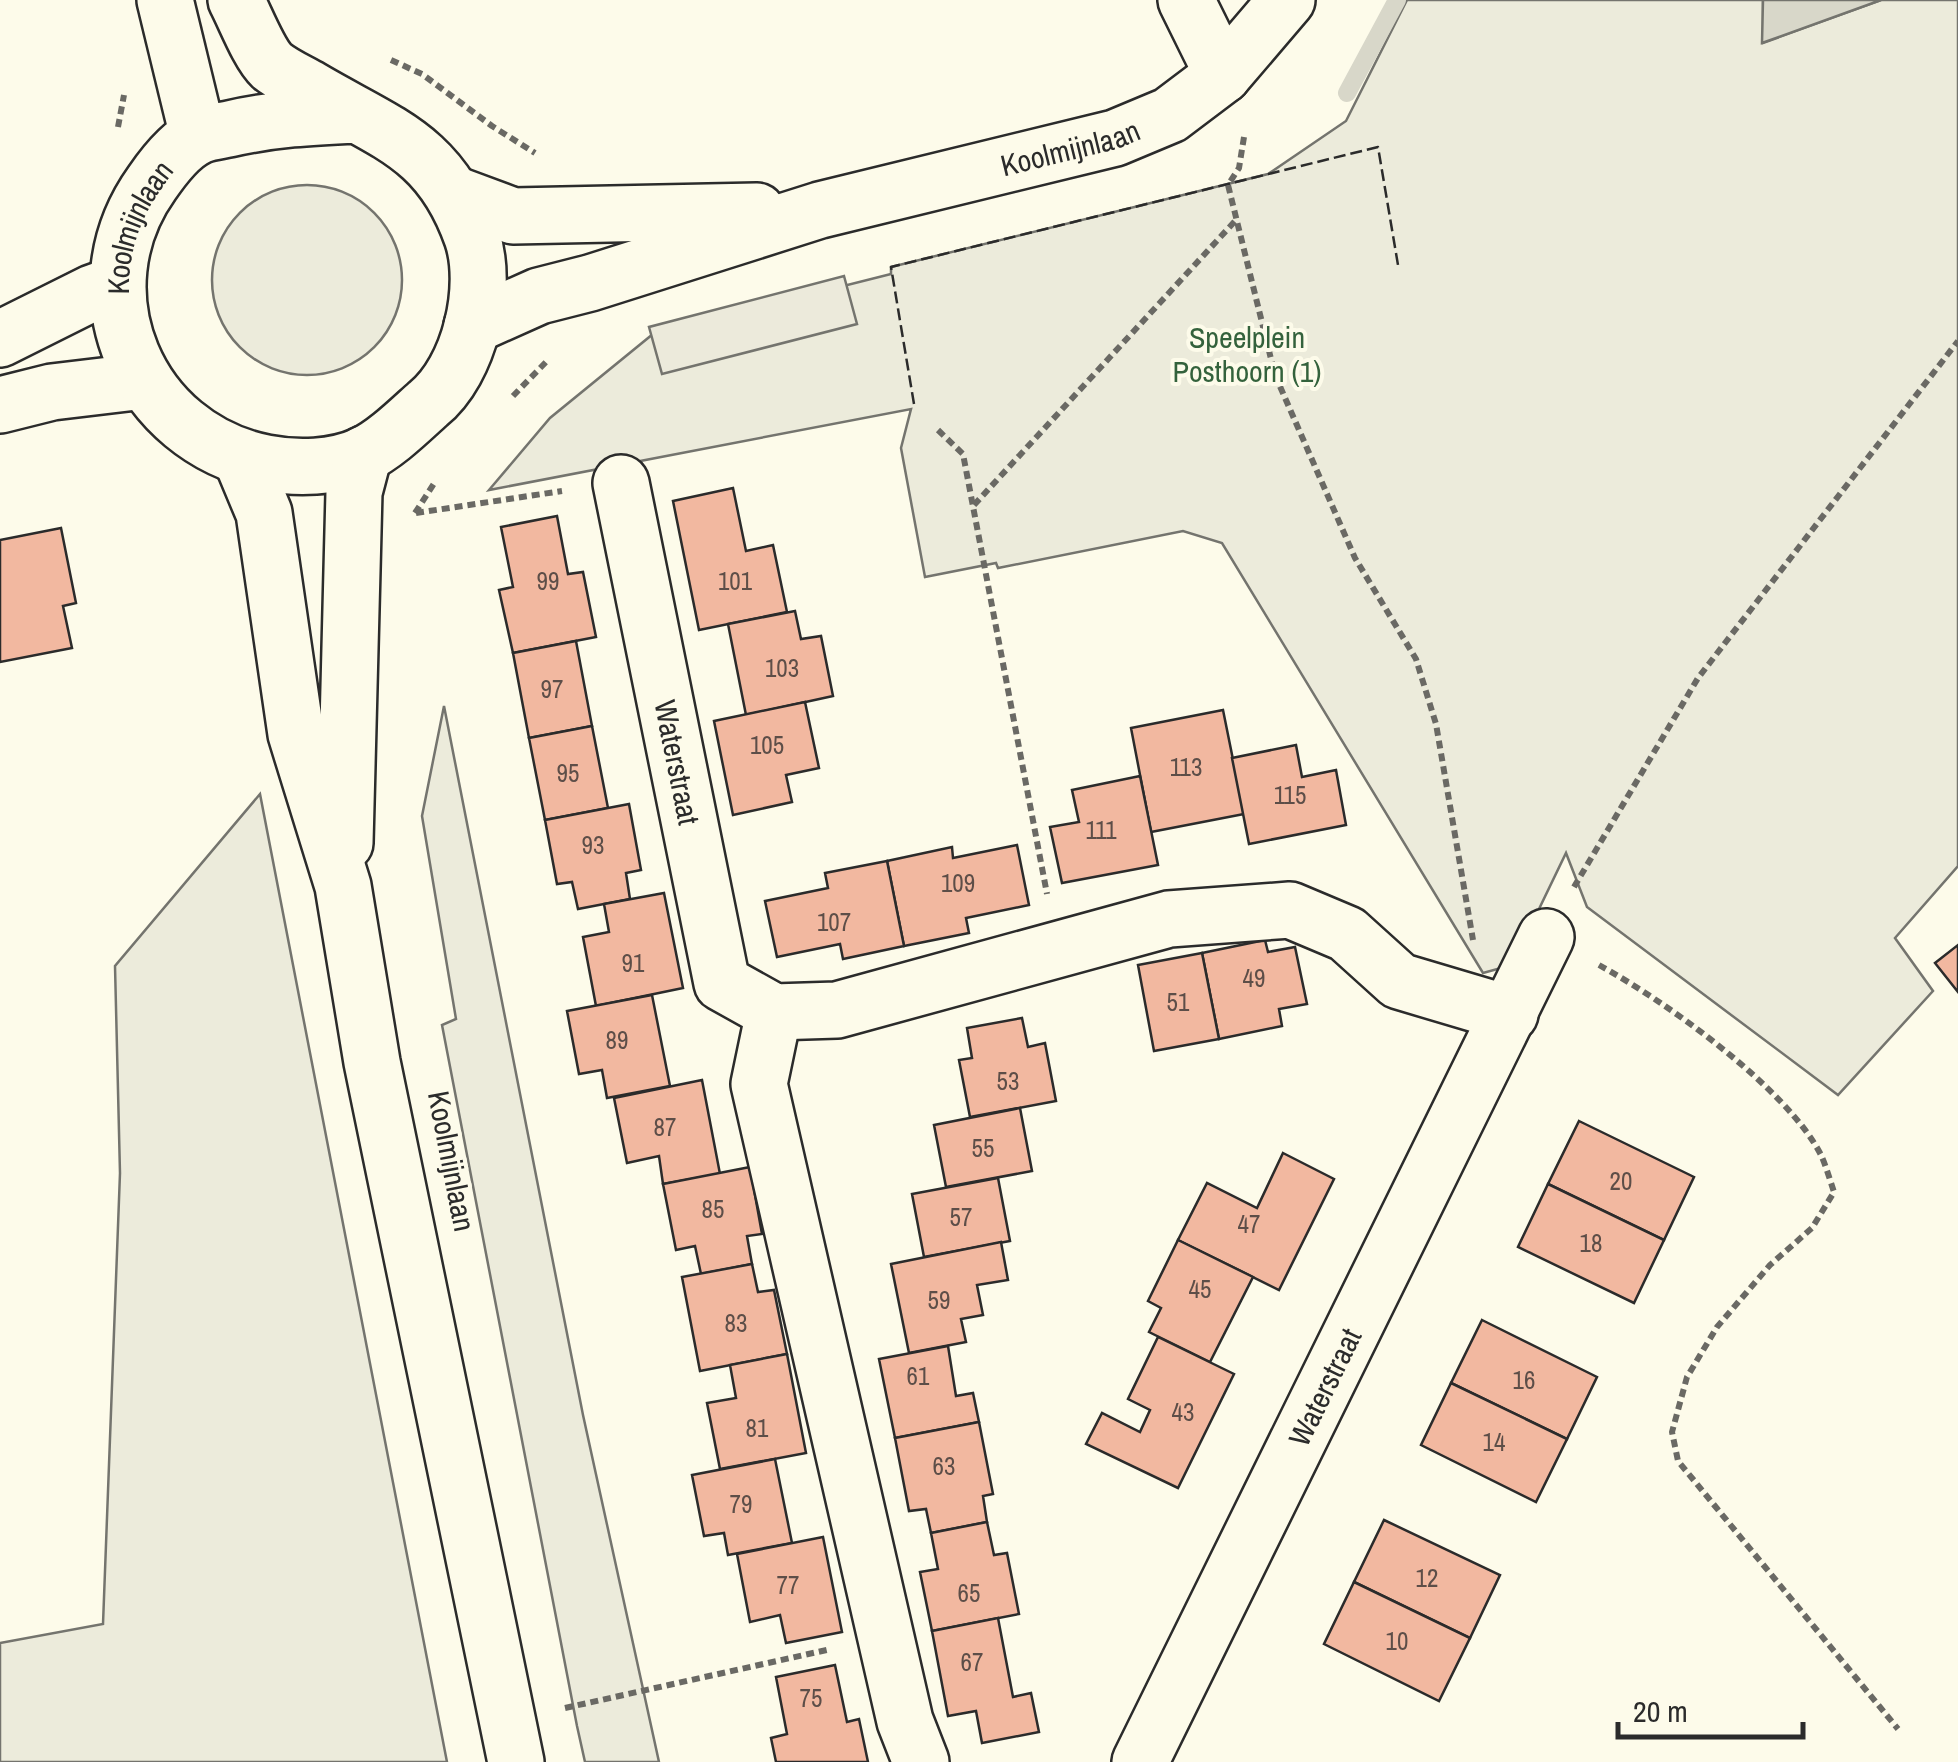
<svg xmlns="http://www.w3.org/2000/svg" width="1958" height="1762" font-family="'Archivo Narrow',sans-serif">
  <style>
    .green { fill: #ecebdb; stroke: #74746e; stroke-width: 2.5 }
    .parking { fill: #eceadb; stroke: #74746e; stroke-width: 2.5 }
    .water { fill: #d8d7c9; stroke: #74746e; stroke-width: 2.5 }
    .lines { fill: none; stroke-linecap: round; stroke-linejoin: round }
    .stream { stroke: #d8d7c9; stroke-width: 18 }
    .building { fill: #f2b8a0; stroke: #2b2b2b; stroke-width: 2.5 }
    .street-casing { stroke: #2b2b2b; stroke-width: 60 }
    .primary-casing { stroke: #2b2b2b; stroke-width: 60 }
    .path { stroke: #6a6964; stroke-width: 6; stroke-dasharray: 8 5; stroke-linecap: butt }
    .street { stroke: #fdfbea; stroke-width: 55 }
    .primary { stroke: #fdfbea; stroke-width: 55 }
    .fence { stroke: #2b2b2b; stroke-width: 2.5; stroke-dasharray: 12 5; stroke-linecap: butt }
    .labels { text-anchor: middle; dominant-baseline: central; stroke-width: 8; stroke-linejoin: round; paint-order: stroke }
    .number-label { font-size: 25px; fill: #5d4e48 }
    .street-label { font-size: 30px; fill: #2b2b2b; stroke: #fdfbea }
    .park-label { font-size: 30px; fill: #34623c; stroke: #fdfbea }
  </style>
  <rect width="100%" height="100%" fill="#fdfbea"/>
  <!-- green -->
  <g class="green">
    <path d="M1407 0H1763V43L1881 0H1958V866L1895 938 1933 991 1838 1095 1587 907 1566 853 1512 965 1483 973 1222 543 1183 531 998 568 996 563 925 577 901 448 911 409 489 490 550 418 653 334 891 274V267L1268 174 1346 121Z"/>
    <circle cx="307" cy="280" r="95"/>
    <path d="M444 706 583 1415 659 1762H585L577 1726 442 1025 456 1019 422 816Z"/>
    <path d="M260 794 447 1762H0V1643L103 1624 120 1173 115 966Z"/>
  </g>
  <!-- parking -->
  <path class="parking" d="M844 276 857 324 662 374 649 327Z"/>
  <!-- water -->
  <path class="water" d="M1763 0H1881L1762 43Z"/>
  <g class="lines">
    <!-- stream -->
    <path class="stream" d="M1347 93 1397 0"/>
  </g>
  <!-- building -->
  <g class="building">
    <path d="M733 488 746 551 773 545 787 612 699 630 673 501Z"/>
    <path d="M557 516 568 574 583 572 596 637 513 653 499 590 513 587 501 527Z"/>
    <path d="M61 528 76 603 63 606 72 648 0 662V540Z"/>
    <path d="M795 611 801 639 821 636 833 696 746 715 728 624Z"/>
    <path d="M576 641 592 726 529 738 513 653Z"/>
    <path d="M805 702 819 768 786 775 792 802 733 815 714 721Z"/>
    <path d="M1223 710 1244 814 1151 832 1131 728Z"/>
    <path d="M592 726 608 808 545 820 529 738Z"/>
    <path d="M1296 745 1302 777 1336 770 1346 825 1249 844 1232 758Z"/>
    <path d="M1140 776 1158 865 1062 883 1050 827 1079 822 1072 790Z"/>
    <path d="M629 804 641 870 626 873 630 899 578 909 572 882 557 884 545 820Z"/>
    <path d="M1017 845 1029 905 966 918 969 933 904 946 887 861 952 847 953 858Z"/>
    <path d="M887 861 904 946 843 959 840 944 777 957 765 901 828 888 825 873Z"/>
    <path d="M664 893 683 988 596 1006 583 937 609 932 604 904Z"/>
    <path d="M1265 940 1268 952 1295 947 1307 1004 1279 1009 1282 1026 1219 1039 1202 953Z"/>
    <path d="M1958 945V992L1935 963Z"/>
    <path d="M1202 953 1219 1039 1154 1051 1138 965Z"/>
    <path d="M652 995 670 1086 607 1098 602 1070 579 1074 567 1011Z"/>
    <path d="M1022 1018 1028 1047 1045 1043 1056 1101 970 1117 959 1060 972 1058 967 1028Z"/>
    <path d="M702 1080 720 1174 663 1184 659 1156 627 1163 614 1098Z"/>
    <path d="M1020 1108 1032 1171 946 1187 934 1125Z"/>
    <path d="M1579 1121 1694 1177 1664 1240 1548 1184Z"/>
    <path d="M1283 1153 1334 1179 1279 1290 1178 1240 1207 1183 1257 1208Z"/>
    <path d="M750 1167 762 1234 747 1236 752 1264 701 1274 695 1246 676 1250 663 1184Z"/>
    <path d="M998 1178 1010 1241 924 1257 912 1194Z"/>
    <path d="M1548 1184 1664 1240 1634 1303 1518 1247Z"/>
    <path d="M1178 1240 1253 1277 1210 1362 1149 1332 1161 1308 1148 1301Z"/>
    <path d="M1001 1242 1008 1280 977 1285 983 1315 961 1319 966 1342 909 1353 891 1264Z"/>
    <path d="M752 1264 758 1292 774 1290 787 1354 700 1371 682 1277Z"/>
    <path d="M1482 1320 1597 1377 1567 1439 1451 1383Z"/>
    <path d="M1158 1337 1234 1374 1178 1488 1086 1444 1102 1413 1140 1432 1150 1410 1128 1399Z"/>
    <path d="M948 1346 956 1396 973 1393 979 1422 895 1438 879 1359Z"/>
    <path d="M787 1354 806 1453 720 1469 707 1403 736 1398 730 1365Z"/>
    <path d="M1451 1383 1567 1439 1536 1502 1421 1445Z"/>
    <path d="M979 1422 993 1494 983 1496 987 1522 931 1533 926 1509 909 1511 895 1438Z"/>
    <path d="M775 1459 792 1543 728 1555 724 1533 704 1536 692 1475Z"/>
    <path d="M1384 1520 1500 1575 1470 1638 1354 1582Z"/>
    <path d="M987 1522 994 1555 1007 1553 1019 1614 932 1631 920 1572 938 1569 931 1533Z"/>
    <path d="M823 1537 842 1632 786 1643 780 1615 750 1622 737 1554Z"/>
    <path d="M1354 1582 1470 1638 1439 1701 1324 1644Z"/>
    <path d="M998 1618 1013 1697 1031 1693 1039 1732 982 1743 976 1711 948 1716 932 1631Z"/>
    <path d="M835 1665 847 1722 859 1719 868 1762H776L771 1738 787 1734 776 1677Z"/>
  </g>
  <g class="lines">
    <defs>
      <g id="street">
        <path d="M1186 0 1223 75"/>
        <path d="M454 194 513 216 757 211"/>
        <path id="s1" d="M472 326 539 296 590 283 820 210 1115 138 1170 115 1223 75 1287 0"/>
        <path d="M0 339 92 293 117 284"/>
        <path d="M0 405 52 392 144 381"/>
        <path id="s2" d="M621 483 722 983 774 1012 837 1010 1169 919 1290 910 1347 934 1399 981 1510 1014"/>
        <path d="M774 1012 759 1084 905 1721 921 1762"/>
        <path id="s3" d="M1140 1762 1546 937"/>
      </g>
      <g id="primary">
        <path d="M165 0 198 136"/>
        <path id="s4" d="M236 0C245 17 259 54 272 66 283 75 299 82 311 89 387 134 440 146 472 237 489 287 470 370 428 404 409 421 386 444 363 455 334 468 297 469 266 463 138 438 74 292 152 183 163 167 181 144 199 136 208 132 220 131 229 129 272 119 312 117 356 115"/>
        <path d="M241 458 264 513 296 734 343 886 372 1062 516 1762"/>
        <path d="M345 843 354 492 364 454"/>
      </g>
    </defs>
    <!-- street casing -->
    <use href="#street" class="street-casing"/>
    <!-- primary casing -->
    <use href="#primary" class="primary-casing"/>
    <!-- path -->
    <g class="path">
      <path d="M391 60 422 74 492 126 535 153"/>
      <path d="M118 127 124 95"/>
      <path d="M1244 137 1239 168 1228 185 1275 375 1355 558 1416 659 1436 724 1473 940"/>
      <path d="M513 396 546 362"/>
      <path d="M938 430 963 454 1047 894"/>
      <path d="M974 505 1236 220"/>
      <path d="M415 513 435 482"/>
      <path d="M416 513 562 491"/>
      <path d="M1574 887 1698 678 1958 341"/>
      <path d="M1599 965C1665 1001 1787 1088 1821 1155 1826 1166 1830 1180 1834 1192L1812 1228 1770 1265 1717 1327 1687 1377 1672 1432 1678 1461 1898 1729"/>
      <path d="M565 1708 831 1649"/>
    </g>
    <!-- street -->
    <use href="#street" class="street"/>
    <!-- primary -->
    <use href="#primary" class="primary"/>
    <!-- fence -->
    <path class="fence" d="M914 404 891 267 1378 147 1398 265"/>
  </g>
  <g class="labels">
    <!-- number labels -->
    <g class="number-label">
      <text x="548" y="581">99</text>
      <text x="735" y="581">101</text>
      <text x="782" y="668">103</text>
      <text x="552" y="689">97</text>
      <text x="767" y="745">105</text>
      <text x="1186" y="767">113</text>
      <text x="568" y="773">95</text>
      <text x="1290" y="795">115</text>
      <text x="1101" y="830">111</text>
      <text x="593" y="845">93</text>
      <text x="958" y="883">109</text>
      <text x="834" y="922">107</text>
      <text x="633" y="963">91</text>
      <text x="1254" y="978">49</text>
      <text x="1178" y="1002">51</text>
      <text x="617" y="1040">89</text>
      <text x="1008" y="1081">53</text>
      <text x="665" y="1127">87</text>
      <text x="983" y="1148">55</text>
      <text x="1621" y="1181">20</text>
      <text x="713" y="1209">85</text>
      <text x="961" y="1217">57</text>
      <text x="1249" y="1224">47</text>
      <text x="1591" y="1243">18</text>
      <text x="1200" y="1289">45</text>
      <text x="939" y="1300">59</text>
      <text x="736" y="1323">83</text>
      <text x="918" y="1376">61</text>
      <text x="1524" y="1380">16</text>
      <text x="1183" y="1412">43</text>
      <text x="757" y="1428">81</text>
      <text x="1494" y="1442">14</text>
      <text x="944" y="1466">63</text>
      <text x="741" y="1504">79</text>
      <text x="1427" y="1578">12</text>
      <text x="788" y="1585">77</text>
      <text x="969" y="1593">65</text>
      <text x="1397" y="1641">10</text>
      <text x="972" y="1662">67</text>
      <text x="811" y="1698">75</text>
    </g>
    <!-- street labels -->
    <g class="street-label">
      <text stroke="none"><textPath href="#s1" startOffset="625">Koolmijnlaan</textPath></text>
      <text stroke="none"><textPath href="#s4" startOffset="1022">Koolmijnlaan</textPath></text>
      <text stroke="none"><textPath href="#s2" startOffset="285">Waterstraat</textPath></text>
      <text transform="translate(452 1161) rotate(79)">Koolmijnlaan</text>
      <text stroke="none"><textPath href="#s3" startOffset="418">Waterstraat</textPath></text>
    </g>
    <!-- park labels -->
    <g class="park-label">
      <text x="1247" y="337">Speelplein<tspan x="1247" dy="34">Posthoorn (1)</tspan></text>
    </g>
  </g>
  <!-- scale -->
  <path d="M1618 1722v15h185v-15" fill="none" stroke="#2b2b2b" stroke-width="5"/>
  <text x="1633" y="1722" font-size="30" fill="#2b2b2b" stroke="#fdfbea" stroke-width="8" paint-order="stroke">20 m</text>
</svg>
